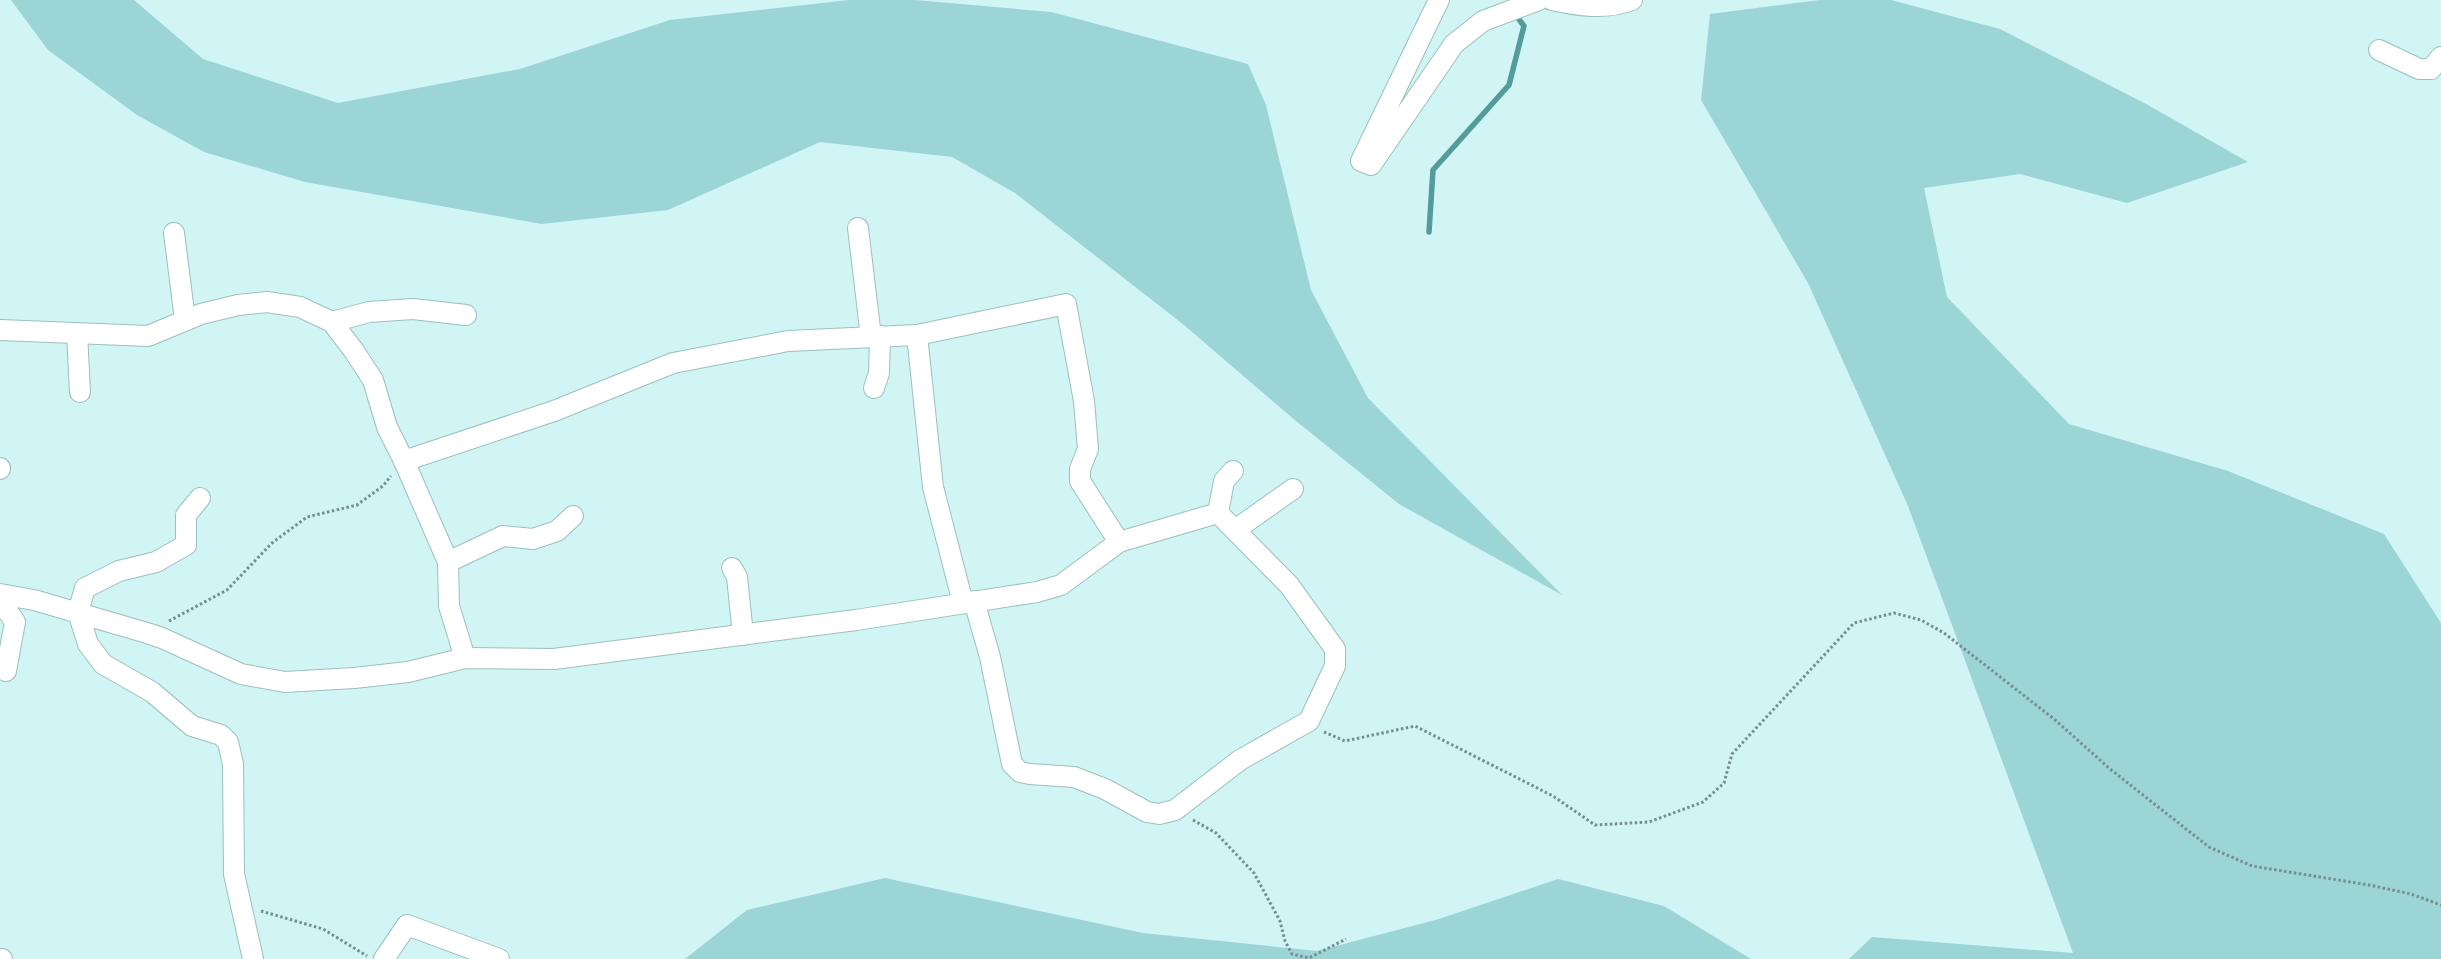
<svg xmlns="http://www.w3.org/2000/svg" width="2441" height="959" font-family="'Open Sans',sans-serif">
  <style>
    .green { fill: #9cd5d6 }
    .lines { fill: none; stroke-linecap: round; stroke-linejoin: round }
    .stream { stroke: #549b9c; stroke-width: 5.5 }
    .minor-casing { stroke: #9cbfbf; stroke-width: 22 }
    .path { stroke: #758e8e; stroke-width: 3; stroke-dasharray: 2.5 2.5; stroke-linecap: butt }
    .minor { stroke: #fff; stroke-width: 20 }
  </style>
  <rect width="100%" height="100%" fill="#d1f4f5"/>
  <!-- green -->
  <g class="green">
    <path d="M11 0H134L203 59 338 103 520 69 670 20 849 0H915L1051 12 1248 64 1266 105 1311 290 1368 398 1562 595 1399 504 1296 421 1184 325 1015 193 952 157 820 142 668 210 542 224 305 182 204 152 137 115 48 50Z"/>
    <path d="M1820 0H1891L2000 29 2148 105 2248 162 2127 203 2020 174 1924 188 1947 297 2069 424 2228 471 2384 534 2441 623V959H1849L1872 937 2073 953 1908 506 1808 283 1701 100 1710 14Z"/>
    <path d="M885 878 1143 933 1317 951 1439 919 1558 879 1664 906 1751 959H685L747 910Z"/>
  </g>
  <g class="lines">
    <!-- stream -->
    <path class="stream" d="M1429 232 1433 170 1509 85 1524 26 1515 14"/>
    <defs>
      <g id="minor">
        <path d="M1439 0 1361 161 1371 165 1454 44 1483 21 1539 0"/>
        <path d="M1552 0C1579 6 1605 10 1632 0"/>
        <path d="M2379 50 2419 69H2431L2441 57"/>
        <path d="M858 228 871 337"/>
        <path d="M174 233 185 320"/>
        <path d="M332 322 369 312 413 309 466 315"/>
        <path d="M0 330 148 336 201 314 238 305 267 302 300 307 332 322 354 351 373 380 387 427 404 461 448 562 449 606 465 658"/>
        <path d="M77 333 80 392"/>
        <path d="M917 335 933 487 963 603"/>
        <path d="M874 388 879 373 880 336"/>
        <path d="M0 468V469"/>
        <path d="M200 498 186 515V545L156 562 119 571 85 588 78 612 88 644 103 664 152 692 192 726 221 735 228 742 233 764 234 874 253 959"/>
        <path d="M1218 513 1224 481 1233 471"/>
        <path d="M1235 530 1293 489"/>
        <path d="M448 562 503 536 533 539 557 531 573 516"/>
        <path d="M732 568 737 577 743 635"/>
        <path d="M0 594 34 600 147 633 162 638 241 674 285 682 354 678 408 672 465 658 554 659 856 620 1037 592 1061 585 1119 542 1080 481V469L1088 449 1084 401 1066 304 917 335 788 341 673 363 554 411 404 461"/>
        <path d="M0 600 15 622 6 671"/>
        <path d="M974 601 990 657 1012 764 1020 772 1030 774 1074 777 1105 789 1147 812 1159 814 1175 810 1240 760 1309 721 1335 666V649L1289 585 1218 513 1119 542"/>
        <path d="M0 959H2"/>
        <path d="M384 959 407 925 499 959"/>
      </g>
    </defs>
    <!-- minor casing -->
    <use href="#minor" class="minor-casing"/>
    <!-- path -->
    <g class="path">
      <path d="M169 621 227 590 272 543 307 517 357 505 383 486 391 476"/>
      <path d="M1324 732 1345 741 1415 726 1553 796 1595 825 1649 822 1703 802 1724 783 1732 754 1854 623 1894 613 1921 620 1944 633 2054 719 2110 769 2209 847 2252 866 2369 885 2411 894 2441 905"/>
      <path d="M1193 820 1216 833 1254 873 1280 921 1285 941 1292 954 1309 958 1346 939"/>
      <path d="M261 911 323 929 367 956"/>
    </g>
    <!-- minor -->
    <use href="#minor" class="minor"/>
  </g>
</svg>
